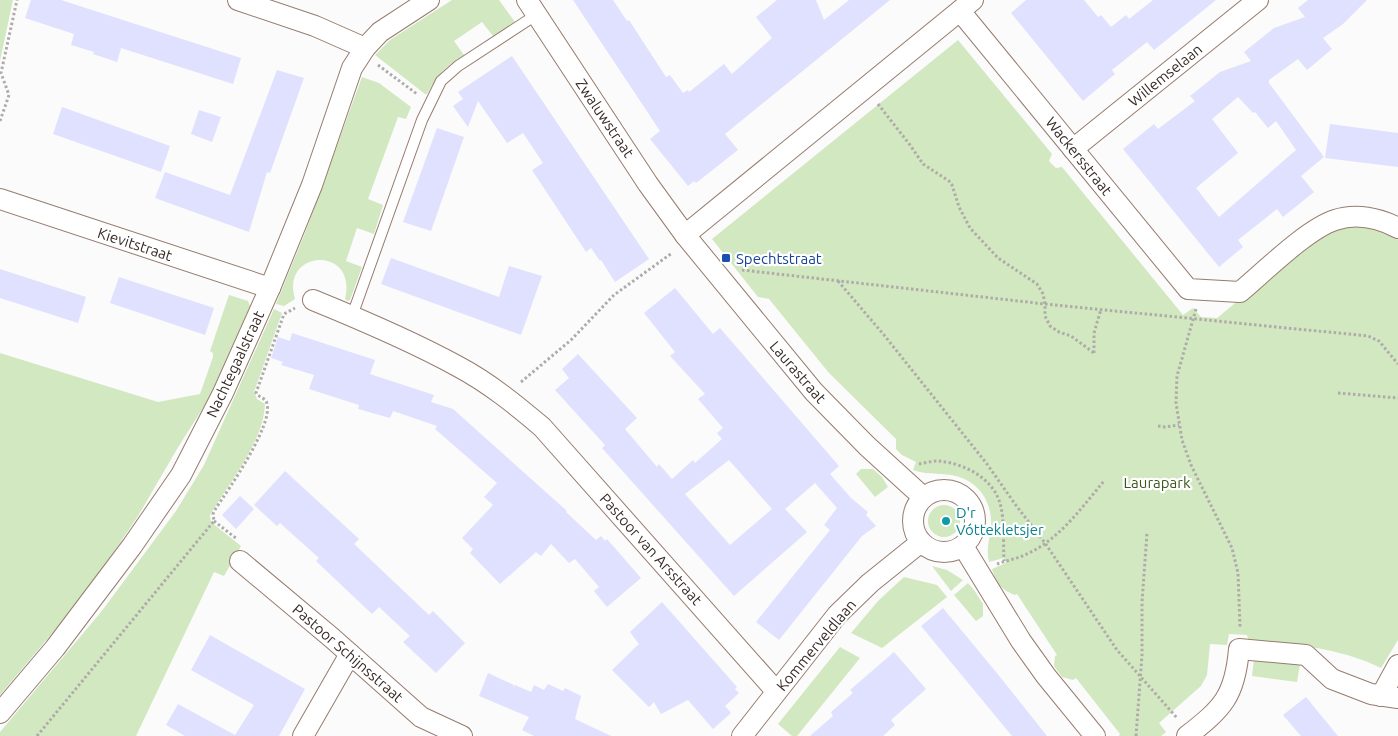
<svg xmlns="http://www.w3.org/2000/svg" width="1398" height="736" font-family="Ubuntu,sans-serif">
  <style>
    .green { fill: #d2e8c1 }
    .building { fill: #e0e1fe; fill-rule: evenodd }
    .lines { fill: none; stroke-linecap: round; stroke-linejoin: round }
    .service-casing { stroke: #977c6e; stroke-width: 12 }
    .minor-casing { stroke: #977c6e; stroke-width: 22 }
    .path { stroke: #afaba9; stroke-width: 3; stroke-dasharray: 2.5 2.5; stroke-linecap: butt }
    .service { stroke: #fff; stroke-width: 10 }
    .minor { stroke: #fff; stroke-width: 20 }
    .transit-dot { fill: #1a4fb4; stroke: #fff; stroke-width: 2 }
    .culture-dot { fill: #0f9aa8; stroke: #fff; stroke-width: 2 }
    .labels { text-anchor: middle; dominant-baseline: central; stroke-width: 4.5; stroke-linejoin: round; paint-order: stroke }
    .street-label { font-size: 15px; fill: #372b26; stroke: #fff }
    .transit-label { font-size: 15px; fill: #164399; stroke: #fff; text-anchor: start }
    .park-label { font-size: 15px; fill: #3b581b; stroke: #fff }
    .culture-label { font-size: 15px; fill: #0d838f; stroke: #fff; text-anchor: start }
  </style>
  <rect width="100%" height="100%" fill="#fbfbfb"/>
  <!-- green -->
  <g class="green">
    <path d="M0 0H13L0 61Z"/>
    <path d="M452 0H499L515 22 493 36 482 22 454 41 464 55C445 67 438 74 427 94H425L375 55 390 40Z"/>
    <path d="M958 40 1052 154 1049 161 1056 168 1062 167 1183 315 1193 308 1201 317 1217 318 1315 237 1353 224 1398 235V640L1381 668C1339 647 1293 645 1248 639L1247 635 1229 634 1227 645 1210 644 1207 675 1201 686 1159 723 1166 732 1161 736H1119L1120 734 1076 678 1073 680 1062 677 1054 666 1055 656 1057 655 1017 594 1015 595C1000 589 997 584 992 569L1006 563 1004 558 989 562C985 547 992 534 991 520 990 497 975 479 951 475 938 473 926 475 913 470L916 462 902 455 896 449V439L829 373 769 299 758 297 712 239Z"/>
    <path d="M362 77 379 83 411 107 406 119 398 117 368 199 383 205 374 234 357 228 346 261 362 267 350 300 348 301 345 299C358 245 280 249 295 299L284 306 276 304 305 233Z"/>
    <path d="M229 295 248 301 250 306 208 400 177 449 138 516 86 593 0 695V353L158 402 200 394 213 357V353L210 351Z"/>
    <path d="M274 309 282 313 254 392 257 399 265 404C264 441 229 483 210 515L211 522 241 546 224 576 214 572 136 736H0V732L101 612 176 511 204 465Z"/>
    <path d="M861 469H873L882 477 888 487 875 497 856 474Z"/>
    <circle cx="944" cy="521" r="16"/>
    <path d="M932 566 947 570 963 580 951 591Z"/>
    <path d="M904 577 937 585 947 597 882 648 851 633 878 601Z"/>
    <path d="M968 583 974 590 983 604V616L976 621 954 595Z"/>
    <path d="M840 647 860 658 797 736H792L778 724Z"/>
    <path d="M1254 659 1300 664 1297 682 1252 676Z"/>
  </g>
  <!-- building -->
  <g class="building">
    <path d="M31 0H61L241 58 233 84 121 48 117 62 93 54 94 52 71 45 74 34 25 18Z"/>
    <path d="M573 0H613L627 21 629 20 666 77 670 75 683 93 688 90 689 92 724 64 732 74 772 38 756 17 777 0H816L824 20 849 0H890L725 134 738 150 696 183 694 181 688 186 650 139 660 131Z"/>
    <path d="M1026 0H1084L1098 17 1101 15 1111 27 1126 15 1129 19 1153 0H1216L1154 50 1147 42 1112 70 1115 74 1083 101 1011 13Z"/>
    <path d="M1308 0H1367L1343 24 1323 38 1332 49 1307 70 1298 59 1269 80V83L1324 157 1301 176 1314 192 1283 217 1277 209 1238 240 1243 247 1219 267 1123 149 1154 124 1158 129 1195 101 1190 96 1220 72 1251 61 1244 52 1274 28 1305 17 1298 8ZM1238 97 1253 113 1255 112 1268 128 1276 121 1296 150 1219 217 1196 188 1238 153 1212 119Z"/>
    <path d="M512 56 649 259 615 282 601 260 600 261 591 248 586 252 532 170 543 163 523 133 507 143 478 101 468 127 453 106 463 99 458 92Z"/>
    <path d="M277 70 304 78 270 173 267 172 249 232 155 198 165 172 230 195Z"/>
    <path d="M62 107 170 146 161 172 53 134Z"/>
    <path d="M199 110 221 117 212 142 191 134Z"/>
    <path d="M1330 124 1398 133V167L1325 158Z"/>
    <path d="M437 128 464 137 431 231 403 222Z"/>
    <path d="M391 258 499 297 509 266 542 276 521 335 381 284Z"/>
    <path d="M0 269 86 297 78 323 0 298Z"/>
    <path d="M119 277 214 308 205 335 110 303Z"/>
    <path d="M675 288 713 334 720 328 839 466 830 474 851 498 868 512 866 515 876 526 862 536 779 640 756 622 830 530 824 525 837 508 815 483 785 509 807 532 734 596 602 448 605 445 555 390 569 378 562 369 578 354 637 418 625 429 657 467 659 464 672 479 693 460 695 463 722 439 717 433 723 428 698 399 705 394 670 356 675 352 644 313ZM729 460 772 509 730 545 685 494Z"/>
    <path d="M292 333 375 360 370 374 434 395 431 402 453 409 567 511 566 512 596 540 601 536 605 541 607 539 641 578 607 607 594 591 599 587 575 559 569 563 551 544 541 556 536 552 500 584 470 553 473 549 462 538 493 505 484 497 497 483 435 429 437 426 393 411 390 418 358 409 359 405 309 389 314 375 281 365 283 362 271 358 278 337 290 341Z"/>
    <path d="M285 471 359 539 354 544 429 615 433 611 465 643 436 673 403 642 410 636 379 607 372 614 316 561 319 558 300 541 280 523 277 526 254 505Z"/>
    <path d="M240 496 254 509 236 529 222 515Z"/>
    <path d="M662 602 737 687 735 689 739 693 725 706 731 713 713 729 688 700 661 714 654 702 649 707 612 670 639 644 630 632Z"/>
    <path d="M943 608 996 672 1047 736H1012L921 626Z"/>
    <path d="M210 635 305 689 279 736H185L166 725 178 704 235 735 254 705 191 670Z"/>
    <path d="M894 652 926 689 891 720 895 725 883 736H810L833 716 831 712 853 693 850 690Z"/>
    <path d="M488 673 514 685 513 688 515 685 531 692 534 685 544 690 548 684 563 691 565 688 581 696 575 719 611 736H534L522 730 529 717 479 696Z"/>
    <path d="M1306 697 1319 713 1338 736H1301L1283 715Z"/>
  </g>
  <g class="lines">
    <defs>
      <path id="service" d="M352 316 422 120 441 81 458 66 536 15"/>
      <g id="minor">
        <path d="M238 0 315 26 365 48"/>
        <path d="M527 0 648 184 685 235 814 392 867 446 923 497"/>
        <path d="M960 11 1188 289 1240 292C1264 272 1307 229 1335 220 1356 213 1379 218 1398 228"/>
        <path d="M1073 149 1258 0"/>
        <path d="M0 199 270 288"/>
        <path d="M685 235 973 0"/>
        <path d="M313 300C362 320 412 341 459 367 489 383 516 405 542 427L776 691"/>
        <circle cx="944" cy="521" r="31"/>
        <path d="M963 546 1021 641 1046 676 1095 736"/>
        <path d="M240 561 332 638 421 717 462 736"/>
        <path d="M1381 696 1398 665"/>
        <path d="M0 713 55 648 132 546 181 475 223 393 270 288 312 185 352 68 365 48 380 32 429 0"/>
        <path d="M303 736 350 654"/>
        <path d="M742 736 837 615 870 583 921 542"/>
        <path d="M1187 736C1223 708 1235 696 1239 649L1306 655 1332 679 1371 694 1398 698"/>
      </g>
    </defs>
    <!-- service casing -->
    <use href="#service" class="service-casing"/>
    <!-- minor casing -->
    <use href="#minor" class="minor-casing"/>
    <!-- path -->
    <g class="path">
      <path d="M378 65 417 94"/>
      <path d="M878 104 910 145 923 164 949 181 952 185 959 207 970 228 998 258 1037 284 1043 294 1045 304V316L1050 326 1059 332 1071 336 1094 353"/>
      <path d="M0 121 9 95 1 73 17 0"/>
      <path d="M742 270 1045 304 1368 336 1379 341 1398 364"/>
      <path d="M838 281 884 335 987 464 1015 504 1045 543 1117 650 1177 718"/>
      <path d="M1196 309 1177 376 1176 403 1182 440 1191 465 1232 548 1238 573 1240 627"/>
      <path d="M1094 353V333L1101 309"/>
      <path d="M521 382 571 340 614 295 672 253"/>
      <path d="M1338 393 1398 398"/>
      <path d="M1158 426 1165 427 1179 425"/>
      <path d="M919 464C925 463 932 461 938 461 963 463 992 477 1000 503 1005 521 1003 542 1004 561"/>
      <path d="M214 521 237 539"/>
      <path d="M997 564C1008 560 1020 558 1031 552 1061 537 1083 506 1104 481"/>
      <path d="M37 736 214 521 213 514 216 508C229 489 273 425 267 404 266 398 260 398 256 393L284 314 295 308"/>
      <path d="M1136 736 1142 655V602L1147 533"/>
    </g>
    <!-- service -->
    <use href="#service" class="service"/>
    <!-- minor -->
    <use href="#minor" class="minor"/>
  </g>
  <!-- markers -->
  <rect class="transit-dot" x="721" y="253" width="10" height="10" rx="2.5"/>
  <circle class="culture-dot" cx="946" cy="521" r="5"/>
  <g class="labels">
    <!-- street labels -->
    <g class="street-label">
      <text transform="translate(1165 75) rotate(-39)">Willemselaan</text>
      <text transform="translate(605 118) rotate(56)">Zwaluwstraat</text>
      <text transform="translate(1079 156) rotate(51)">Wackersstraat</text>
      <text transform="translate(135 244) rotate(18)">Kievitstraat</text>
      <text transform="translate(235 364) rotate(-65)">Nachtegaalstraat</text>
      <text transform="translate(798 372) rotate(49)">Laurastraat</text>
      <text transform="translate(651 549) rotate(48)">Pastoor van Arsstraat</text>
      <text transform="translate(816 645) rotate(-50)">Kommerveldlaan</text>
      <text transform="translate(348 653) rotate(41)">Pastoor Schijnsstraat</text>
    </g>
    <!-- transit labels -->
    <g class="transit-label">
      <text x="736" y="258">Spechtstraat</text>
    </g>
    <!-- park labels -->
    <g class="park-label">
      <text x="1157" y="482">Laurapark</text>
    </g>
    <!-- culture labels -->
    <g class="culture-label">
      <text x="956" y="512">D'r<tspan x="956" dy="17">Vóttekletsjer</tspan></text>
    </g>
  </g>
</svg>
